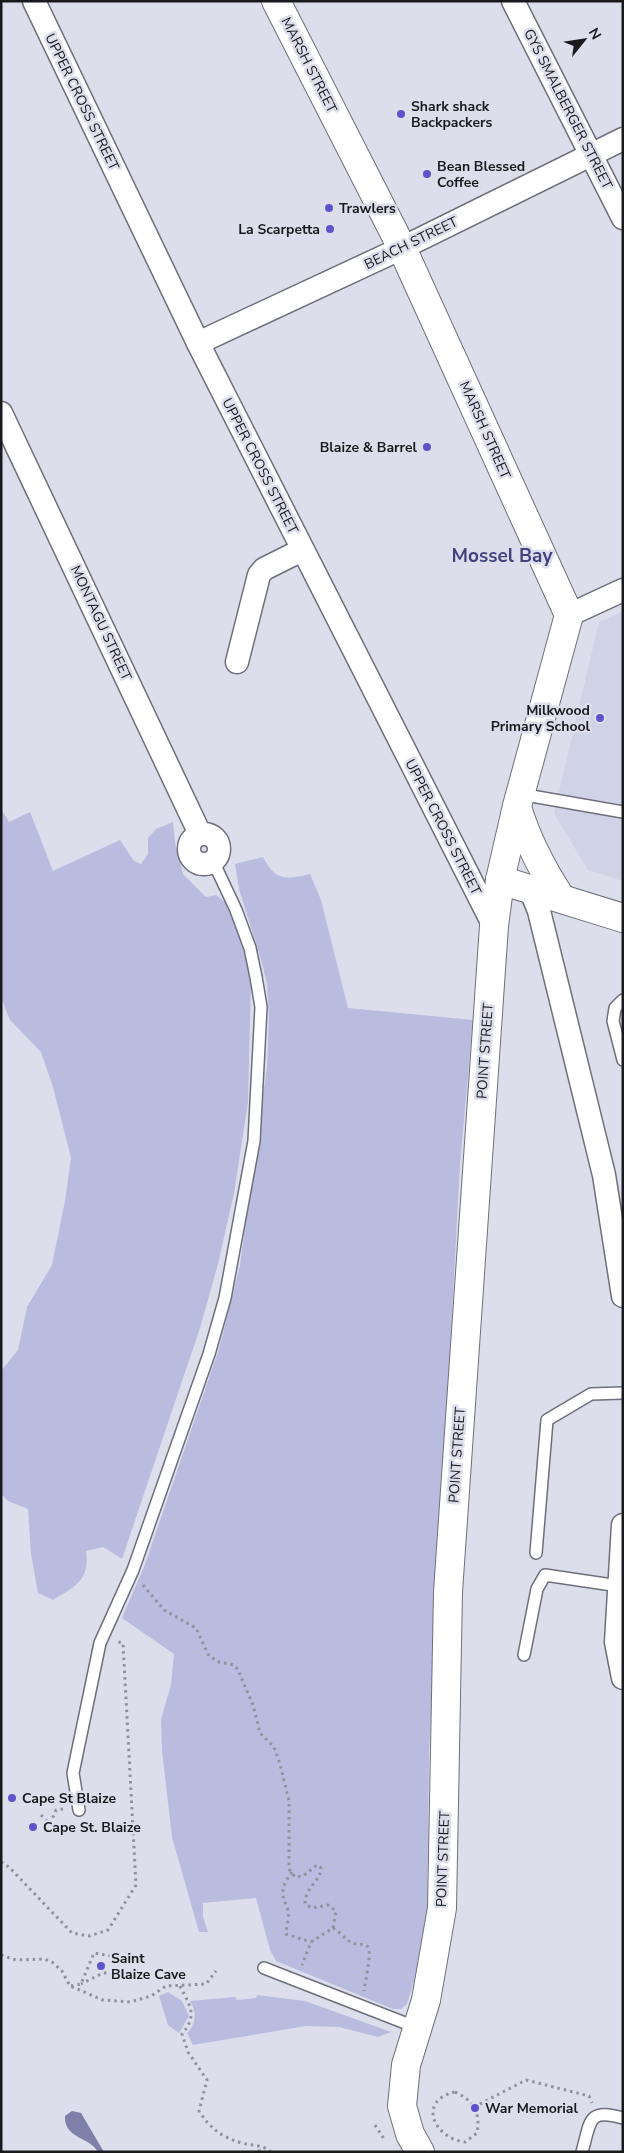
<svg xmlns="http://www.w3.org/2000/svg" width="624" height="2153" font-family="'Nunito Sans',sans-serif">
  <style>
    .built { fill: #d0d2e6 }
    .green { fill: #b9bcdf }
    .water { fill: #7e80aa }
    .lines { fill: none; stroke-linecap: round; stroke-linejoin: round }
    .lane-casing { stroke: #6e6f7b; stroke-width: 14 }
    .street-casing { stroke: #6e6f7b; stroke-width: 25 }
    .secondary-casing { stroke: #6e6f7b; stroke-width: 30 }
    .path { stroke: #90919b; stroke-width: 3; stroke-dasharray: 2.5 4; stroke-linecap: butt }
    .lane { stroke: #fff; stroke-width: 11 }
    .street { stroke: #fff; stroke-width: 22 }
    .secondary { stroke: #fff; stroke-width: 28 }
    .poi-dot { fill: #5d54cc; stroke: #dcdeeb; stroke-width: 2 }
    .labels { text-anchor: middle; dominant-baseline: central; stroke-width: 5; stroke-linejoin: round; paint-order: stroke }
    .street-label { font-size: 14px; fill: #19191e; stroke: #dcdeeb }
    .poi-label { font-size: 14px; font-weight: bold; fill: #19191e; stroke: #dcdeeb; text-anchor: start }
    .district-label { font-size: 19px; font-weight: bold; fill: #42427f; stroke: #dcdeeb }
  </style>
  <rect width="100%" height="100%" fill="#dcdeeb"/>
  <!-- built -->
  <path class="built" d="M623 611V881L588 870 554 813 599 622Z"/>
  <!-- green -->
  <g class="green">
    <path d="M1 809 9 822 30 812 53 871 120 840 134 861 141 864 148 854V838L156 829 173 822 175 843 183 874 206 897 216 895 225 902 239 934 251 980 248 1102 234 1193 218 1264 200 1328 122 1559 103 1547 86 1551C90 1580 76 1586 53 1600L38 1593 31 1554 28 1509 8 1501 1 1494V1371L18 1350 27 1307 52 1265 65 1201 71 1158 53 1087 41 1052 10 1020 1 997Z"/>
    <path d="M263 857C275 881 286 880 310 874L321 900 348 1008 473 1020 460 1164 429 1750 427 1920 421 1957 407 2004 401 2009H393L276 1961 270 1950 256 1898 203 1903V1917L208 1932H199L172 1837 162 1751 161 1719 171 1685 174 1654 122 1618 144 1567 219 1349 240 1265 267 1067 269 1017 267 984 262 963 239 889 235 864Z"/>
    <path d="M168 1992 182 2001 189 2016 179 2033 168 2025 159 1996Z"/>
    <path d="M257 1995 305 2001 391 2032 378 2037 339 2027 306 2026 193 2045 187 2033C196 2024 197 2012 190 2001L235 1997 237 2000 256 1998Z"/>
  </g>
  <!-- water -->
  <path class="water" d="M72 2111 81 2113 104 2152H98C89 2136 64 2139 65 2116Z"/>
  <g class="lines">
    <defs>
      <g id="lane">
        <path d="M520 794 623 812"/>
        <path d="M623 1000 615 1008 613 1021 623 1060"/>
        <path d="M536 1553 547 1420 591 1394 623 1393"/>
        <path d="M524 1655 537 1589 545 1575 619 1586"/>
        <path d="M79 1810 73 1773 100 1643 133 1570 209 1354 225 1298 254 1141 261 1007 256 977 250 948 236 910 213 861"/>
        <path d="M264 1968 418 2028"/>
        <path d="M582 2152C591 2121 587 2108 623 2118"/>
      </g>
      <g id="street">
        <path d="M34 1 198 343 494 926"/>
        <path d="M513 1 623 218"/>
        <path d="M198 343 402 248 623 139"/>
        <path d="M1 413 200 834"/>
        <path d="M569 615 623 590"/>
        <path d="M237 662 259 575 264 569 302 550"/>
        <circle cx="204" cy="849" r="15"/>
        <path d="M531 891 539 911 604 1175 623 1296"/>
        <path d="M623 1525 616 1642 623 1678"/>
      </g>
      <g id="secondary">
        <path d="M276 1 402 248 569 615 517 806 500 880 494 926 448 1592 442 1908 426 2000 406 2065 402 2106 410 2134 420 2152"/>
        <path d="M517 807C527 841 542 869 561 898"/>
        <path d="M500 880 623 918"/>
      </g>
    </defs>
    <!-- lane casing -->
    <use href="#lane" class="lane-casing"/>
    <!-- street casing -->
    <use href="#street" class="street-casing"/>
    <!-- secondary casing -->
    <use href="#secondary" class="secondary-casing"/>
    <!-- path -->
    <g class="path">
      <path d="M143 1585 164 1610 196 1628 209 1656 219 1662 234 1665 238 1670 253 1705 260 1733 274 1747 280 1764 289 1801V1869L295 1877 303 1876 317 1865 321 1868C321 1881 305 1887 305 1904L312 1908 328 1905 336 1911 333 1928 311 1942 302 1965"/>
      <path d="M41 1815 50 1824 56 1810 63 1809"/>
      <path d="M1 1862 9 1867 72 1933 89 1936 108 1930 136 1885 123 1643 118 1642"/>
      <path d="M292 1872C280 1889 281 1893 288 1910 290 1915 286 1928 286 1934L311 1942"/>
      <path d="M333 1928C340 1932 345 1939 352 1943 356 1945 363 1943 367 1946 373 1950 365 1981 364 1991"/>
      <path d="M1 1955 16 1960 44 1959 52 1962 62 1971 70 1986 103 2000 130 2002 151 1996 166 1986 206 1984 216 1971"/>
      <path d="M71 1986 81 1984 94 1953 123 1958 112 1973H103L81 1984"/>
      <path d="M180 1986C190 2006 198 2015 182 2034L188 2052 207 2080 199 2111C210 2128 221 2137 242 2143 252 2146 262 2144 271 2152"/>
      <path d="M455 2092C473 2100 481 2113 477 2133L465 2142C435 2139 416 2101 455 2092Z"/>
      <path d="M474 2107 526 2080 589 2096 592 2103"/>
      <path d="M375 2125 384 2139"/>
      <path d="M259 2152 260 2146"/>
    </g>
    <!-- lane -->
    <use href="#lane" class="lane"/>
    <!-- street -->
    <use href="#street" class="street"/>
    <!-- secondary -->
    <use href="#secondary" class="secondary"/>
  </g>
  <!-- markers -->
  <g class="poi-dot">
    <circle cx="401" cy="114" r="5"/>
    <circle cx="427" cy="174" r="5"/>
    <circle cx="329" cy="208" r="5"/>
    <circle cx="330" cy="229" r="5"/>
    <circle cx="427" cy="447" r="5"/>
    <circle cx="600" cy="718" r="5"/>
    <circle cx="12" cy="1798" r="5"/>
    <circle cx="33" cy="1827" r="5"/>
    <circle cx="101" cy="1966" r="5"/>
    <circle cx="475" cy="2108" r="5"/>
  </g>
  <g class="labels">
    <!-- street labels -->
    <g class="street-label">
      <text transform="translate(309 65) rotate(63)">MARSH STREET</text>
      <text transform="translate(82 102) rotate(64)">UPPER CROSS STREET</text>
      <text transform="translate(568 109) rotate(63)">GYS SMALBERGER STREET</text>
      <text transform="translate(411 243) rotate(-26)">BEACH STREET</text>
      <text transform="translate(485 430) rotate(66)">MARSH STREET</text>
      <text transform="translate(260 466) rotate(63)">UPPER CROSS STREET</text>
      <text transform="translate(101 623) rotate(65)">MONTAGU STREET</text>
      <text transform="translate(443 827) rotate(63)">UPPER CROSS STREET</text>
      <text transform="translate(485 1051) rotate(-86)">POINT STREET</text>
      <text transform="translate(457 1455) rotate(-86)">POINT STREET</text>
      <text transform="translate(443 1859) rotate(-88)">POINT STREET</text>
    </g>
    <!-- poi labels -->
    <g class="poi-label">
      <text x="411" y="106">Shark shack<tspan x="411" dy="16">Backpackers</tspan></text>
      <text x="437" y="166">Bean Blessed<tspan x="437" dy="16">Coffee</tspan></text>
      <text x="339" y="208">Trawlers</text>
      <text x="320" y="229" text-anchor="end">La Scarpetta</text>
      <text x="417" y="447" text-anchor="end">Blaize &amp; Barrel</text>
      <text x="590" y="710" text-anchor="end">Milkwood<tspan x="590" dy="16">Primary School</tspan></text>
      <text x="22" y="1798">Cape St Blaize</text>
      <text x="43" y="1827">Cape St. Blaize</text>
      <text x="111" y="1958">Saint<tspan x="111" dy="16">Blaize Cave</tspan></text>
      <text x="485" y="2108">War Memorial</text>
    </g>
    <!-- district labels -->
    <g class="district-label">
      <text x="502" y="556">Mossel Bay</text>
    </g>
  </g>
  <!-- border -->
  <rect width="624" height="2153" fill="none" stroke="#19191e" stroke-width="5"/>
  <!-- north arrow -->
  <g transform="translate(584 40) rotate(60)" stroke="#dcdeeb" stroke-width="4" paint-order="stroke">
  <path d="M0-4L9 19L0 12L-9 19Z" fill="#19191e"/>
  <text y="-8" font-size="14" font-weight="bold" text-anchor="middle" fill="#19191e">N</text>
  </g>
</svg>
